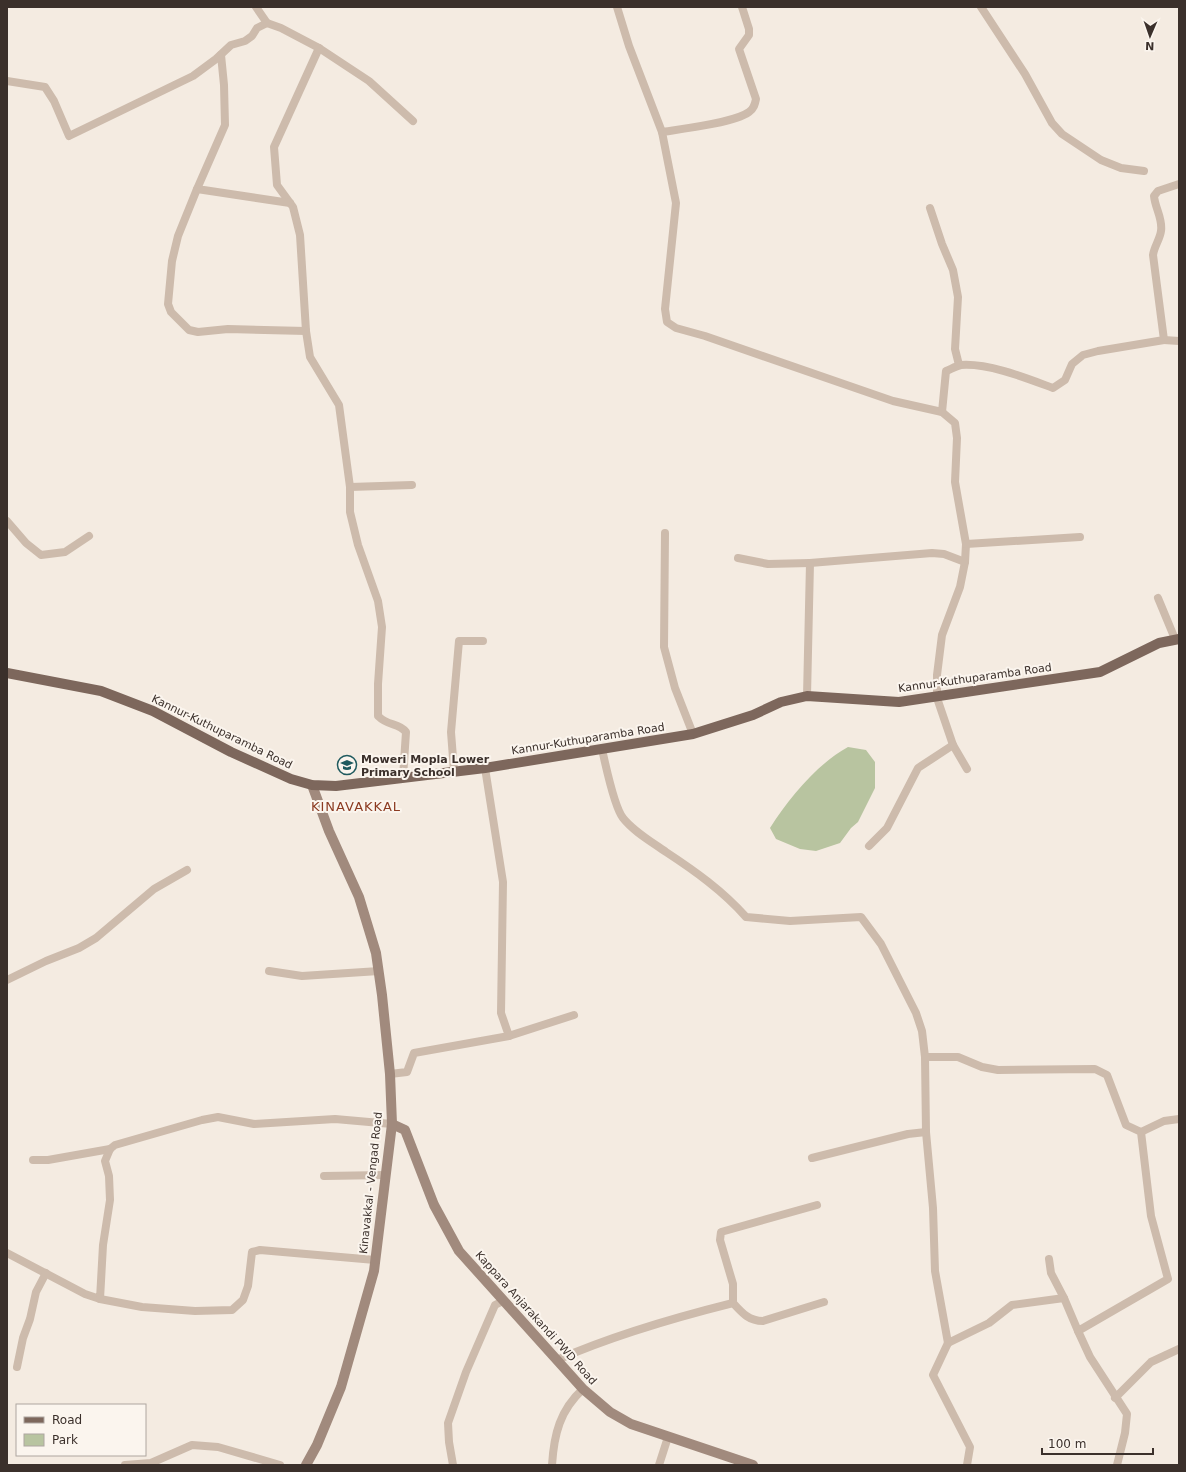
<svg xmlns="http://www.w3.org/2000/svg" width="1186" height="1472" font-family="'DejaVu Sans',sans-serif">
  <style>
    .green { fill: #b8c4a0 }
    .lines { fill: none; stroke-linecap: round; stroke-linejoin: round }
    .minor { stroke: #cdbbac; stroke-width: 8 }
    .secondary { stroke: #a18a7d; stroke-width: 10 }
    .primary { stroke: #7d675c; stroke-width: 10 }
    .labels { text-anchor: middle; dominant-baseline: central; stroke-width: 4; stroke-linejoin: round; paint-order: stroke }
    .street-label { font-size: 11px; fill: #3b302b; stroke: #fbf5ee }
    .poi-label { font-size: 11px; font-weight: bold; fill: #3b302b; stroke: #fbf5ee; text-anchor: start }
    .quarter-label { font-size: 13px; letter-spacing: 1px; fill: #8c3b22; stroke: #fbf5ee }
  </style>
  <rect width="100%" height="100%" fill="#f4ebe1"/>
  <!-- green -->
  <path class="green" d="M848 747 866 750 875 762V788L858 822 851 828 840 843 816 851 800 849 776 839 770 828C790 797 816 765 848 747Z"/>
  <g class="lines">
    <!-- minor -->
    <g class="minor">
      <path d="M256 7 267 23"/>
      <path d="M617 7 629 46 662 132 676 203 665 309 667 322 676 328 705 336 893 401 942 412 955 423 957 438 955 482 966 544 965 562 960 587 942 635 937 675V698L953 745 967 769"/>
      <path d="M981 7 1025 74 1052 123 1062 134 1101 160 1121 168 1144 171"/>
      <path d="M319 48 274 147 277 185 293 207 300 235 306 331 310 357 339 405 350 487V512L358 545 378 601 382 627 378 684V716C389 727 398 722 406 732L403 777"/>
      <path d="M221 55 224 85 225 125 197 189 290 203"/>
      <path d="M7 81 45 87 54 101 69 136 193 76 216 59 231 45 245 41 252 36 257 28 267 23 281 28 319 48 369 81 413 121"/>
      <path d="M662 132C682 129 734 123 749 112 754 109 755 104 756 99L739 49 749 35V29L742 7"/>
      <path d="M197 189 178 236 172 261 168 304 171 312 189 330 198 332 228 329 306 331"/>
      <path d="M930 208 942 244 953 270 958 297 955 349 959 365"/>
      <path d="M1164 340 1179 341"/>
      <path d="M942 412 946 371C951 369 956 366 961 365 989 363 1026 378 1053 388L1065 380 1072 364 1083 355 1098 351 1164 340 1153 255C1154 247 1160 239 1161 231 1163 219 1155 208 1154 196L1158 191 1179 184"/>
      <path d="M350 487 412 485"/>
      <path d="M7 521 26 543 41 555 65 552 89 536"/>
      <path d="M665 533 664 647 675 688 693 734"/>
      <path d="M966 544 1080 537"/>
      <path d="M738 558 768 564 810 563"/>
      <path d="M1158 598 1175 639"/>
      <path d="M807 696 810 563 932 553 944 554 965 562"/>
      <path d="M602 749C605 763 615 808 623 818 634 832 652 842 666 852 695 871 723 891 746 917L790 921 861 917 881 944 916 1013 922 1031 925 1057H958L982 1067 998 1070 1095 1069 1107 1075 1126 1125 1141 1132 1151 1216 1168 1279 1078 1331 1064 1298 1012 1305 989 1323 948 1343 933 1375 970 1447 967 1465"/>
      <path d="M454 771 451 732 459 641H483"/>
      <path d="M869 846 887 828 918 768 953 745"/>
      <path d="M269 971 302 976 379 971"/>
      <path d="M7 980 46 961 79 948 96 938 154 889 187 870"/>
      <path d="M509 1036 574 1015"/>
      <path d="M925 1057 926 1132 933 1208 935 1271 948 1343"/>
      <path d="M390 1074 407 1072 414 1053 509 1036 501 1013 503 882 485 768"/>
      <path d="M1141 1132 1164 1121 1179 1119"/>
      <path d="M812 1158 908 1134 926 1132"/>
      <path d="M33 1160H48L110 1149"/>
      <path d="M324 1176 385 1175"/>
      <path d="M817 1205 721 1232 720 1240 733 1284V1303C742 1313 749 1321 763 1321L824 1302"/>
      <path d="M7 1253 85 1294 100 1299 103 1245 110 1200 109 1176 105 1161 110 1149 115 1145 202 1120 218 1117 254 1124 335 1119 392 1124"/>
      <path d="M1049 1259 1051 1273 1064 1298"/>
      <path d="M100 1299 142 1307 195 1311 232 1310 243 1300 248 1286 252 1252 260 1250 375 1260"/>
      <path d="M1078 1331 1090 1357 1127 1414 1125 1433 1117 1465"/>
      <path d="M557 1360C614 1335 673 1318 733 1303"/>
      <path d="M17 1367 23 1338 30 1319 36 1292 46 1273"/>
      <path d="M1115 1398 1151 1362 1179 1349"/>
      <path d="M125 1465 151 1463 192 1445 218 1447 280 1465"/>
      <path d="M453 1465 449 1442 448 1423 466 1372 495 1305 503 1301"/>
      <path d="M552 1465C554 1434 560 1410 583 1389"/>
      <path d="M659 1465 668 1437"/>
    </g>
    <!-- secondary -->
    <g class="secondary">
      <path d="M392 1124 405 1130 434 1205 459 1251 583 1389 610 1412 631 1424 753 1465"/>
      <path d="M306 1465 317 1445 341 1387 374 1271 392 1124 390 1074 382 995 376 953 359 897 329 831 312 785"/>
    </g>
    <!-- primary -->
    <path class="primary" d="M7 673 101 691 153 711 231 752 291 779 312 785 336 786 485 768 693 734 753 715 781 702 807 696 899 702 1100 672 1159 643 1179 639"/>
  </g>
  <!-- icons -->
  <defs>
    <symbol id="school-ring" viewBox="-11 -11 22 22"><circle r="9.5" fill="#fbf5ee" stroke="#1f5a5e" stroke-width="1.5"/><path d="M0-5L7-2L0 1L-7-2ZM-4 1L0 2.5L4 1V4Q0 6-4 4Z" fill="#1f5a5e"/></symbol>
  </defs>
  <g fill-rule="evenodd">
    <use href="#school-ring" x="336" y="754" width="22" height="22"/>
  </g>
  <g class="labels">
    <!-- street labels -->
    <g class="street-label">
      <text transform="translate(975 678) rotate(-8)">Kannur-Kuthuparamba Road</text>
      <text transform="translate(222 732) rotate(26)">Kannur-Kuthuparamba Road</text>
      <text transform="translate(588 739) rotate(-9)">Kannur-Kuthuparamba Road</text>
      <text transform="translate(371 1183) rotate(-84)">Kinavakkal - Vengad Road</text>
      <text transform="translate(536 1318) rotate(48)">Kappara Anjarakandi PWD Road</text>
    </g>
    <!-- poi labels -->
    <g class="poi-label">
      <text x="361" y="759">Moweri Mopla Lower<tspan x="361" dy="13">Primary School</tspan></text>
    </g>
    <!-- quarter labels -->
    <g class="quarter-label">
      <text x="356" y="806">KINAVAKKAL</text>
    </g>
  </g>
  <!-- border -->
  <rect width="1186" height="1472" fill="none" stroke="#3b302b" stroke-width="16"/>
  <!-- legend -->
  <rect x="16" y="1404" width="130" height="52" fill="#fbf5ee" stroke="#aea6a0"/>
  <rect x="24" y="1417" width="20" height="6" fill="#7d675c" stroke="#aea6a0"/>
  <text x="52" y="1424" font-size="12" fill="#3b302b">Road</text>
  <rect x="24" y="1434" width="20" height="12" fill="#b8c4a0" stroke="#aea6a0"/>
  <text x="52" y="1444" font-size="12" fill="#3b302b">Park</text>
  <!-- north arrow -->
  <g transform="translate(1150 36) rotate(182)" stroke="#fbf5ee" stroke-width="3" paint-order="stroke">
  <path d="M0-3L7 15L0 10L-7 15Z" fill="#3b302b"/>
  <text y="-6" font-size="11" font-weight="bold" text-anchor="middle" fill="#3b302b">N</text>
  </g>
  <!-- scale -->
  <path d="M1042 1448v6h111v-6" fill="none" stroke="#3b302b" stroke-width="2"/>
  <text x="1048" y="1448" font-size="12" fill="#3b302b" stroke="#fbf5ee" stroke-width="3" paint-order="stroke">100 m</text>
</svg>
